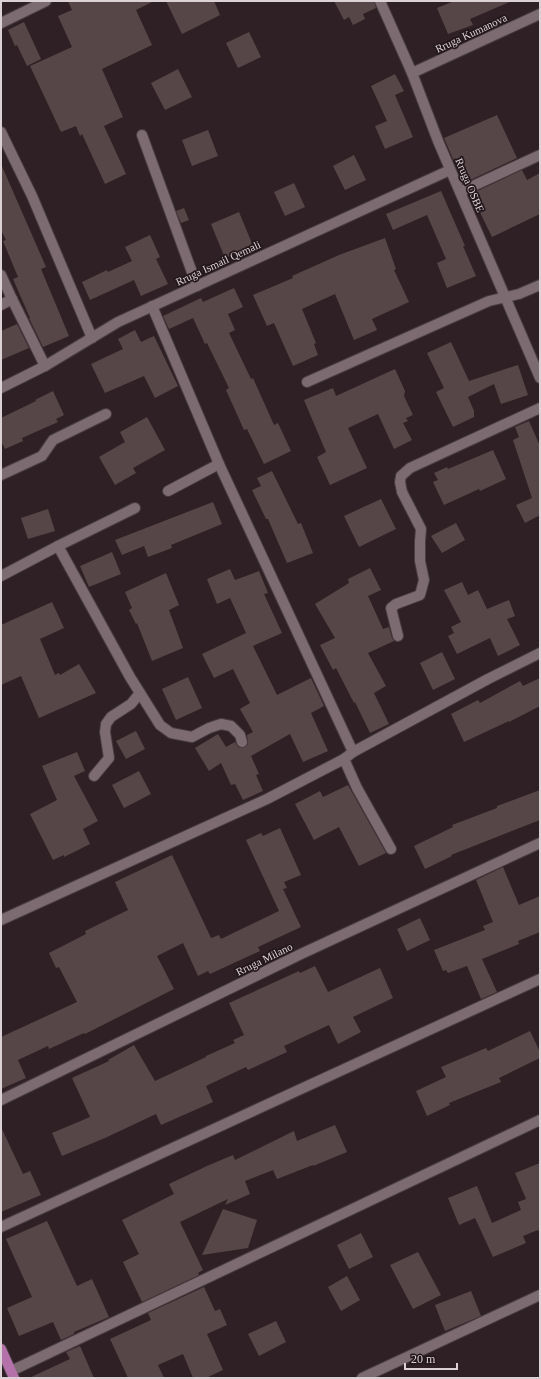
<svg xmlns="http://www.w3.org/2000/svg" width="541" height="1379" font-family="Georgia,serif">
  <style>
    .building { fill: #574647 }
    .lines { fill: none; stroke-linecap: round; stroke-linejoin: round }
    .minor-casing { stroke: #493d42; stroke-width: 12 }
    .major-casing { stroke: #493d42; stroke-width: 12 }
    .minor { stroke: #7c6b71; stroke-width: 10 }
    .major { stroke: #b471aa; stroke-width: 10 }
    .labels { text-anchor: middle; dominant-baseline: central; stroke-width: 3.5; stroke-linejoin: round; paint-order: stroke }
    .street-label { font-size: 11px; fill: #dcd2d6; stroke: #24171c }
  </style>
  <rect width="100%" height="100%" fill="#2e2025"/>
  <!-- building -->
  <g class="building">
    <path d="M68 1H154L136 10 152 45 102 69 123 117 104 126 126 174 105 184 82 134 80 136 76 126 61 132 30 66 72 47 58 16 72 10Z"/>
    <path d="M166 1H214L220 15 182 34Z"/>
    <path d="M334 1H374L376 8 363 14 365 19 353 25 349 17 344 20Z"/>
    <path d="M454 1H512L470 19 473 25 448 34 437 8Z"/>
    <path d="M24 22 41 59 27 66 17 45 15 46 8 30Z"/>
    <path d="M249 32 261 57 238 68 226 43Z"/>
    <path d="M178 69 192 97 165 110 151 83Z"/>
    <path d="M395 74 404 91 395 95 413 137 385 149 375 126 387 121 371 86Z"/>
    <path d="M497 115 517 158 466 182 465 181 463 182 444 138Z"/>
    <path d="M208 130 218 156 192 166 182 140Z"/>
    <path d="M354 155 366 180 345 190 333 166Z"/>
    <path d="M1 164 46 267 41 269 69 336 43 347 29 318H30L13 279 18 277 3 241 6 240 1 230Z"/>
    <path d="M522 170 527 180 540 173V214L492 237 471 194Z"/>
    <path d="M294 183 305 207 285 216 274 192Z"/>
    <path d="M441 191 465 246H463L476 276 447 288 437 263 446 259 427 215 393 230 386 214Z"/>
    <path d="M184 208 189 220 181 223 176 211Z"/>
    <path d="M239 212 253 246 225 258 211 224Z"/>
    <path d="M150 235 160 257 156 259 168 284 141 296 134 280 90 300 82 282 107 270 108 272 132 261 125 247Z"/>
    <path d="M385 238 396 269 394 270 409 302 372 319 377 330 354 340 335 294 302 309 316 343 314 344 318 355 293 366 274 323 267 326 253 295 293 278 292 276 339 255Z"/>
    <path d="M234 288 243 307 228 314 235 330 229 333 251 379 253 378 274 425 278 423 291 451 264 464 247 429 244 430 226 390 229 388 207 343 205 344 193 318 169 329 163 316 201 298 203 302Z"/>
    <path d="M17 324 29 348 1 360V331Z"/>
    <path d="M135 330 141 342 154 336 178 386 155 398 144 376 105 393 91 364 123 349 118 339Z"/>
    <path d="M451 342 469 381 518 365 528 395 501 404 494 384 468 397 474 411V417L453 427 436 392 444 388 427 353Z"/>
    <path d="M395 369 405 391 404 396 413 415 406 418 408 421 403 423 412 440 394 449 378 414 348 428 367 468 330 485 317 457 326 452 304 400 333 388 336 396Z"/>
    <path d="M53 391 64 415 56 419 58 422 22 438 23 441 5 449 1 441V418L36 401 35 400Z"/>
    <path d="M147 417 165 450 133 468 136 473 115 485 99 457 125 442 120 432Z"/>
    <path d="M529 421 540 446V515L525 523 516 505 532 498 513 440 519 437 515 427Z"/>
    <path d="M493 450 506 479 480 491 479 489 444 505 433 482 438 480 434 473 447 467 448 469Z"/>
    <path d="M272 471 298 524 301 523 313 553 287 563 268 519H266L252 490 261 486 257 478Z"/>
    <path d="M381 499 396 529 359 547 344 516Z"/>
    <path d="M213 502 222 524 171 545 172 548 148 557 144 546 122 555 115 540Z"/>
    <path d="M48 509 55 531 28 539 21 518Z"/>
    <path d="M456 523 465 540 442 553 431 536Z"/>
    <path d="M112 552 121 574 89 587 80 566Z"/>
    <path d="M370 568 381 590 368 596 383 629 389 627 392 638 394 641 368 653 386 686 374 693 389 724 370 733 355 702 354 703 336 668 333 670 320 645 335 638 315 604 349 583 348 579Z"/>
    <path d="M230 569 235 580 259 571 268 593 264 594 282 633 253 646 277 695 311 678 324 706 311 713 328 751 303 762 290 734 251 756 259 774 256 775 263 791 243 800 235 784 231 785 221 763 209 771 195 748 218 734 226 747 235 742 238 747 243 748 248 744 247 735 253 732 240 709 250 703 233 669 214 678 202 654 246 633 230 598 217 604 207 579Z"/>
    <path d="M166 573 179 605 169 610 183 648 152 661 137 623 136 624 129 610 132 608 125 592Z"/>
    <path d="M462 582 468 595 478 590 487 609 509 600 515 616 507 619 520 645 498 656 490 638 457 654 448 636 454 633 451 627 461 622 444 590Z"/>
    <path d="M52 602 64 628 40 639 55 675 59 673 60 675 79 664 96 693 39 718 21 676 1 685V625Z"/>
    <path d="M442 652 455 679 433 690 420 663Z"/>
    <path d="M188 677 202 708 176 720 162 689Z"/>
    <path d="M540 678V706L509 722V721L464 742 451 714 478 700 480 703 520 681 523 686Z"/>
    <path d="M136 731 145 749 126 759 116 741Z"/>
    <path d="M77 752 85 771 74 776 98 821 83 829 90 844 64 857V855L53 860 30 814 57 800 42 766Z"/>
    <path d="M139 771 151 794 124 808 112 785Z"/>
    <path d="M348 785 386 853 359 866 339 827 314 840 295 804 320 791 323 797Z"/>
    <path d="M540 790V820L451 855 452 856 425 869 414 846 453 827 452 825 497 808V806Z"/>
    <path d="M280 828 301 875 284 882 287 888 283 889 301 927 258 947 260 951 210 974 208 971 198 976 183 943 157 956 174 989 85 1034 84 1033 49 1049 48 1046 18 1060 26 1078 1 1089V1037L77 1002 59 967 56 968 49 953 86 934 85 931 128 910 115 882 172 855 211 938 219 935 221 939 279 911 246 840 261 833 263 836Z"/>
    <path d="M503 867 519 905 540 896V932L518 941 519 944 482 959 497 992 481 999 467 966 448 973 446 970 443 971 434 950 485 930 483 926 493 922 476 880Z"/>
    <path d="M420 918 430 940 407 951 397 929Z"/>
    <path d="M315 966 328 992 380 968 393 998 353 1017 361 1032 338 1044 329 1025 284 1046 287 1052 248 1070 246 1067 206 1086 213 1102 161 1125 156 1114 105 1138 62 1156 52 1133 90 1117 72 1078 109 1061 108 1060 134 1045 155 1081 206 1057V1056L235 1043 233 1040 244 1035 229 1003 299 971 300 973Z"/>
    <path d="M530 1031 540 1052V1058L499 1078 501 1082 449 1103 450 1105 427 1116 416 1091 446 1077 441 1067 486 1048 488 1051Z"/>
    <path d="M335 1125 347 1152 313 1166V1165L277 1179 273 1170 245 1181 250 1194 225 1205 228 1199 180 1222 203 1270 198 1273 199 1275 142 1302 123 1262 139 1254 122 1220 174 1194 169 1184 207 1166 233 1155 235 1160 294 1131 297 1141Z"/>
    <path d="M1 1127 23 1174 30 1171 41 1195 1 1212Z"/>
    <path d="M540 1163V1233L538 1230 523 1236 526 1243 493 1257 475 1218 459 1225 448 1198 477 1186 492 1223 521 1210 518 1202 526 1199 515 1173Z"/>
    <path d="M223 1209 257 1220 248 1248 202 1255Z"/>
    <path d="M47 1221 77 1286 92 1279 109 1317 74 1332V1334L61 1340 53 1322 19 1336 7 1308 32 1297 6 1239Z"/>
    <path d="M361 1233 373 1257 349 1269 337 1245Z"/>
    <path d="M418 1252 441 1295 413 1309 390 1265Z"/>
    <path d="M347 1276 360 1300 341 1311 328 1287Z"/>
    <path d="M204 1287 215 1311 220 1309 227 1325 207 1334 223 1370 206 1378H193L183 1354 158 1365 164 1378H128L110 1339 151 1320 148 1313Z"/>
    <path d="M471 1291 481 1316 445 1331 435 1305Z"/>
    <path d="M276 1321 286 1342 259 1356 248 1334Z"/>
    <path d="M80 1346 94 1378H29L70 1359 66 1352Z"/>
  </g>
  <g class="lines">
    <defs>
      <g id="minor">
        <path d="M380 1 412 73 438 141 540 378"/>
        <path d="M1 23 46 1"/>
        <path d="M412 73 540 14"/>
        <path d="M1 132 32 196 92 338"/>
        <path d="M142 135 197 286"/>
        <path d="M460 192 540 155"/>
        <path d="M1 275 12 299 45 366"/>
        <path d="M1 305 12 299"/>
        <path d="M152 306 219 464 353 752"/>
        <path d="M307 382 489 301 519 294 540 285"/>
        <path d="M1 388 45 366 118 322 450 170"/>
        <path d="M1 475 42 456 53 440 106 414"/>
        <path d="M168 491 219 464"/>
        <path d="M58 546 130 677 160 725 171 733 192 737 209 728 221 724 231 726 240 735 242 742"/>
        <path d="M1 576 58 546 135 508"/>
        <path d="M398 636 391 608 396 604 420 595 424 580 420 561V541L421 529 402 492 400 482 401 476 410 468 540 408"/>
        <path d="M344 759 357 788 391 849"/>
        <path d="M94 776 109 758 105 732 106 724 111 717 131 704 140 693"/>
        <path d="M1 920 267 799 344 759 353 752 488 679 540 653"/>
        <path d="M1 1100 301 954 540 843"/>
        <path d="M1 1227 540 979"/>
        <path d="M11 1371 540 1120"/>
        <path d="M362 1378 540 1295"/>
      </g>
      <path id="major" d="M1 1349 14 1378"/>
    </defs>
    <!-- minor casing -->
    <use href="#minor" class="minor-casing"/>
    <!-- major casing -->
    <use href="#major" class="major-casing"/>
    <!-- minor -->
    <use href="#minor" class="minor"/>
    <!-- major -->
    <use href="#major" class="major"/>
  </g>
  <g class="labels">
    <!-- street labels -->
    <g class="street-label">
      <text transform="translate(471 33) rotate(-25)">Rruga Kumanova</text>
      <text transform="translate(470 185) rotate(67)">Rruga OSBE</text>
      <text transform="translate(218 263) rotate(-25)">Rruga Ismail Qemali</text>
      <text transform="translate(264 959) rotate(-26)">Rruga Milano</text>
    </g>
  </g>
  <!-- border -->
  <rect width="541" height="1379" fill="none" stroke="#dcd2d6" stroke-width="4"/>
  <!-- scale -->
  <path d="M405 1363v6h52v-6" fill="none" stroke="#dcd2d6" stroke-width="2"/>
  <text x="411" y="1363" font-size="12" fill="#dcd2d6" stroke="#24171c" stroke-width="3" paint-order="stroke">20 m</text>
</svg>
